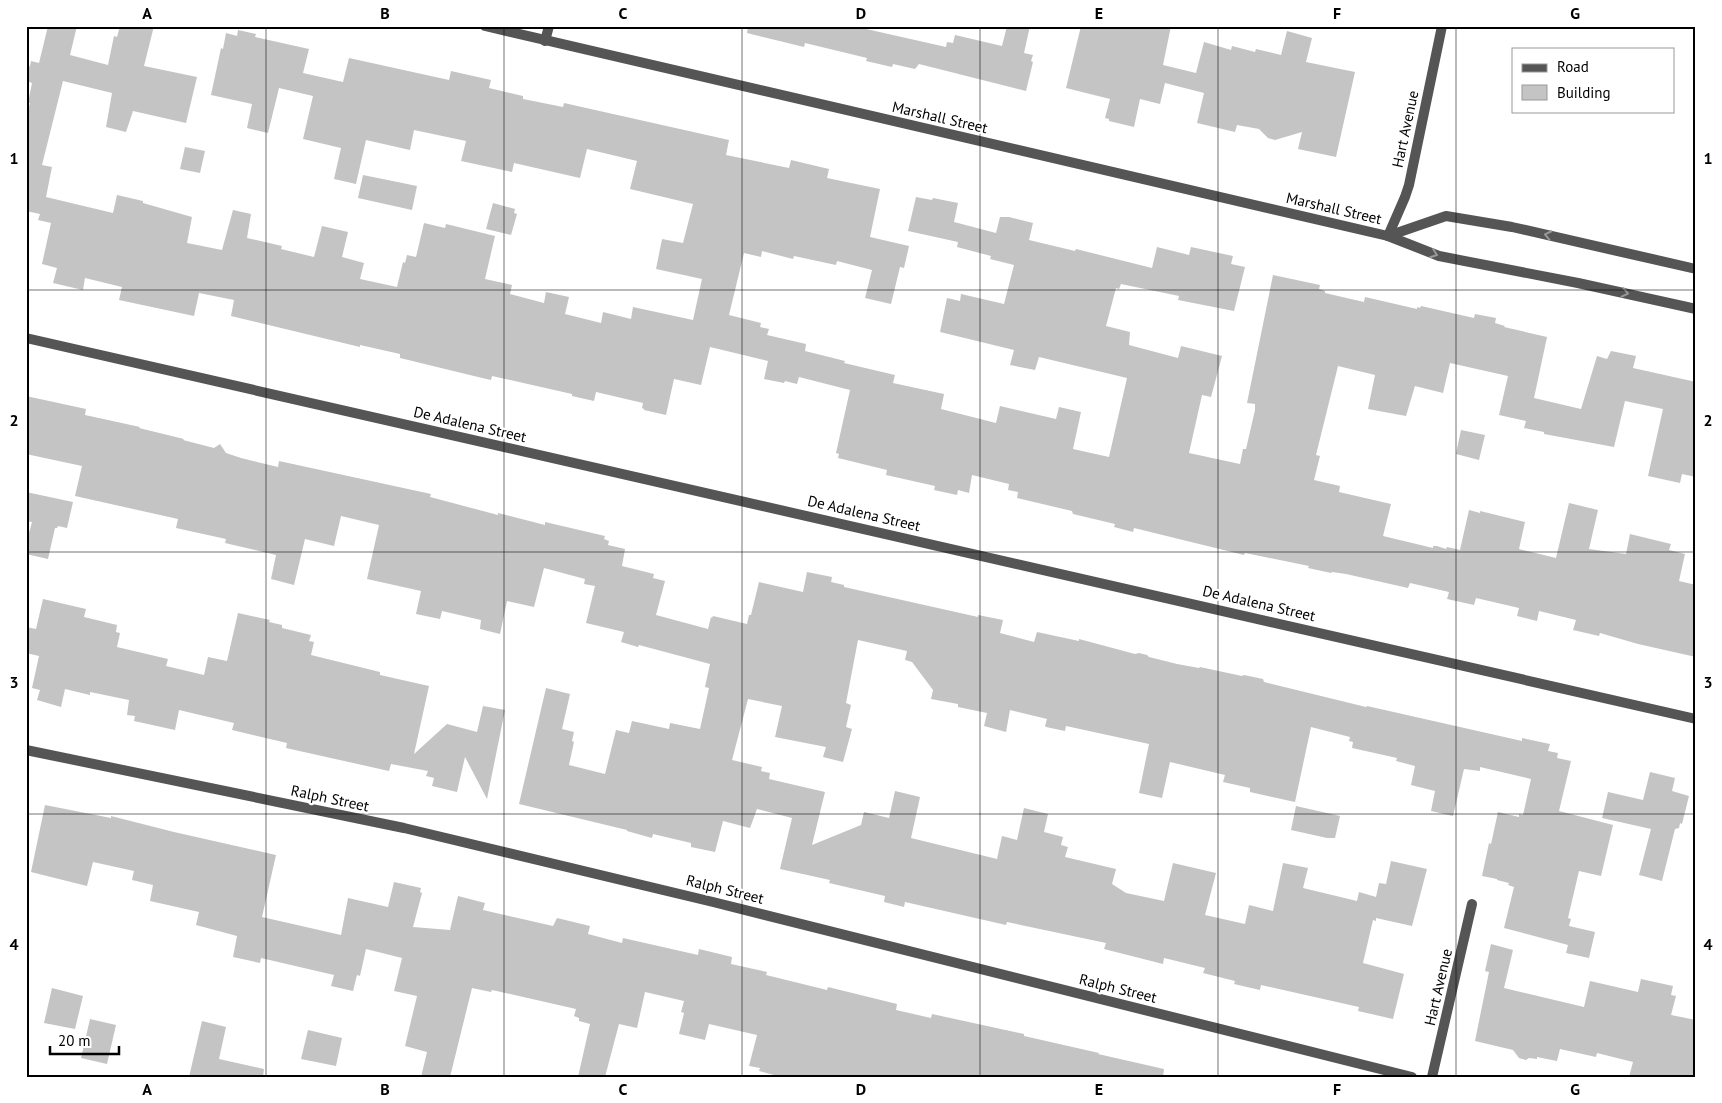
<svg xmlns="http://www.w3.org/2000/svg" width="1722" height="1103" font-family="'PT Sans',sans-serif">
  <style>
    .building { fill: #c4c4c4 }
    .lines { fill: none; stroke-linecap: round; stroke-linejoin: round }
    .minor { stroke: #555; stroke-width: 10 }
    .tertiary { stroke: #555; stroke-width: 10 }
    .oneway { stroke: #999 }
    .grid { fill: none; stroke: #000; stroke-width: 1; stroke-opacity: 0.55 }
    .labels { text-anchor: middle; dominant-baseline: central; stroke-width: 4.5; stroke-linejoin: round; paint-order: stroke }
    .street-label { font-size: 15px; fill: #000; stroke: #fff }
    .neatline { fill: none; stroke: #000; stroke-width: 2 }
    .grid-label { font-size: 16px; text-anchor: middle; font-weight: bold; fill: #000 }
  </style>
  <rect width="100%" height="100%" fill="#fff"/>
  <!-- building -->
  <g class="building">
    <path d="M48 26H77L70 55 108 65 114 36 117 37 120 26H154L144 66 197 77 186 123 133 111 126 132 106 127 112 93 63 81 42 165 52 167 46 197 113 213 117 195 143 201V203L192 217 187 243 222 250 233 210 251 214 247 238 282 246 281 249 314 257 322 226 348 232 342 257 364 263 360 279 397 287 403 262 405 263 407 255 416 257 424 223 445 228 446 224 495 236 485 279 512 285 510 294 544 303 546 292 569 297 565 314 601 323 603 312 631 319 633 307 693 320 702 279 656 269 662 239 683 243 693 204 630 189 637 161 587 149 580 178 514 163 512 172 461 161 466 141 414 130 410 150 366 140 356 184 334 179 341 148 303 139 313 96 279 88 268 133 247 128 252 104 211 95 221 48 223 49 226 33 237 36 238 30 256 34 255 37 309 49 303 73 343 82 349 58 449 80 451 71 491 80 489 88 523 96V99L563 107 564 103 729 140 726 155 789 168 791 160 829 169 827 178 880 189 870 237 909 246 904 268 900 267 891 304 865 298 872 270 837 261 836 265 794 256 793 259 762 251 761 257 744 253 729 315 761 323 760 327 769 329 767 335 806 344 805 351 845 361 844 363 895 375 893 383 944 394 941 409 996 423 1000 406 1056 419 1059 407 1081 412 1073 449 1109 457 1127 378 1039 357 1035 370 1010 365 1014 350 940 332 947 298 960 301 961 294 1004 304 1014 265 990 259 991 256 957 247 958 242 908 231 916 197 932 200 933 198 958 203 954 222 996 233 1000 217H1009L1033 223 1029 240 1075 251 1076 249 1152 268 1157 247 1189 255 1191 247 1233 256 1231 264 1245 267 1234 311 1178 300 1179 296 1121 284 1119 289 1116 288 1106 326 1130 332 1129 345 1178 358 1181 346 1222 356 1211 397 1202 395 1189 453 1240 464 1243 449H1246L1255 410V404L1247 403 1273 275 1320 285 1319 289 1325 291V293L1364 302 1365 297 1417 309V307L1420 308 1421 306 1474 318 1475 314 1496 318 1495 323 1505 326 1504 327 1547 337 1534 398 1581 409 1597 356 1607 359 1611 351 1636 356 1633 368 1696 382V477L1682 474 1680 483 1648 476 1663 409 1625 401 1614 447 1544 434V432L1524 428 1526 421 1499 415 1508 376 1450 363 1443 393 1415 386 1406 416 1368 409 1375 375 1338 366 1316 455 1320 456 1314 480 1340 486 1339 492 1391 504 1383 536 1433 548V546H1437L1446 549 1447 547 1460 550 1469 510 1480 513V511L1525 522 1519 549 1556 558 1569 503 1598 510 1589 549 1626 554 1630 534 1671 544 1669 550 1685 554 1679 581 1696 585V657L1638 644 1600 633 1599 636 1573 630 1576 620 1539 611 1537 621 1517 616 1519 608 1476 598 1474 605 1447 599 1449 592 1410 583 1408 588 1346 574 1332 572 1331 573 1308 568 1309 566 1245 553 1244 555 1134 528 1133 532 1114 527 1115 524 1073 514 1072 511 1017 498 1018 492 1008 490 1009 484 972 475 969 493 958 490 957 495 934 490 935 486 886 475 887 470 838 458 839 454 836 453 850 390 799 377 797 384 785 381 784 383 764 379 768 361 710 347 701 385 674 379 666 415 644 410V409L642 408 643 403 596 392 594 401 572 396V394L492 376 491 380 478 377 400 358V354L360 345V347L231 316 234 300 199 293 194 316 119 300 122 287 85 278 83 290 53 283 57 268 42 264 51 223 38 220 40 214 26 211V118L30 103H28L32 83 27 81 28 75 26 68 30 66 31 61 39 63Z"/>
    <path d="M748 26H853L946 47 947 42 953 43 955 35 1002 46 1007 26H1030L1024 53 1033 55 1031 61 1033 62 1026 91 919 64 915 69 893 64 892 67 866 61 867 58 805 43 804 47 747 33Z"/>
    <path d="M1081 26H1171L1163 65 1196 73 1204 42 1231 50 1232 46 1255 52 1256 49 1281 55 1287 31 1312 38 1306 62 1355 72 1336 157 1298 149 1302 132 1275 140 1268 138 1259 129 1237 125 1235 132 1197 123 1204 93 1165 83 1160 104 1140 99 1134 127 1109 121V119L1105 118 1110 99 1066 88Z"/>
    <path d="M185 147 205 151 200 173 180 169Z"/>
    <path d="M363 175 417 186 412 210 358 198Z"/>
    <path d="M493 203 515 209 514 213 517 214 511 235 486 229Z"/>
    <path d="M26 396 86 409 85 415 140 427 139 428 184 439 183 440 214 448 220 444 226 453 241 458 278 467 279 461 431 494 430 497 498 515V513L545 525V522L605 536 604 539 609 541 608 545 625 549 622 566 654 574 653 578 665 581 656 615 708 629 711 617 712 618 713 616 747 624 749 615H751L759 582 803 592 807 572 832 577 831 582 844 585V587L978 617V615L1003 620 1000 633 1034 642 1037 632 1079 641V639L1135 654 1139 653 1147 655 1149 657 1177 664 1199 668 1200 667 1242 676 1244 675 1263 679 1264 682 1366 707 1367 706 1522 741V738L1550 744 1548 751 1558 753 1557 758 1571 761 1559 811 1613 825 1601 876 1579 871 1568 918 1571 919 1569 926 1595 932 1589 958 1566 953 1568 945 1504 928 1514 887 1508 885 1509 883 1497 880V879L1482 876 1489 843 1491 844 1498 812 1519 817V814L1523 815 1531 779 1480 767V771L1464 769 1453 816 1431 811 1435 791 1411 785 1415 766 1396 761 1397 758 1352 748 1353 742 1349 741 1350 737 1311 727 1295 802 1250 792V788L1223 782 1225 775 1170 762 1162 798 1139 793 1149 744 1066 726 1065 731 1046 727 1045 726 1047 719 1010 710 1006 732 984 726 987 713 958 707V704L931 699 933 690 912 662 905 660 907 651 858 640 846 703 851 705 846 727 852 729 843 762 823 757 826 747 775 737 782 706 748 699 732 760 762 767 761 771 770 773 769 779 825 792 812 845 861 825 864 812 889 818 895 791 920 797 911 838 997 859 1002 836 1017 840 1024 808 1048 814 1044 832 1063 837 1061 845 1068 847 1065 857 1116 869 1112 884 1126 893 1164 901 1173 863 1216 873 1205 915 1245 924 1249 905 1273 911 1283 863 1308 868 1303 888 1357 901 1359 892 1376 897 1379 883 1386 884 1391 861 1427 869 1412 926 1376 918V921L1373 920 1363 963 1404 974 1393 1019 1358 1011 1359 1007 1261 985 1260 990 1234 984 1235 981 1203 973 1205 968 1164 958 1163 964 1104 949 1106 943 1007 922 1006 925 905 902 904 907 884 902 885 896 829 883 830 880 780 869 792 818 757 809 750 828 723 821 715 852 691 847V843L653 834 652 838 627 831V830L519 804 546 688 570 694 562 729 574 732 572 741 574 742 569 765 605 774 616 730 629 733 632 721 669 729 670 723 700 729 709 688 705 687 710 664 639 645 638 647 621 642 624 632 586 623 595 586 584 584 585 579 544 568 534 607 507 601 500 634 480 629 481 620 442 611 440 619 416 614 421 591 367 579 379 525 341 516 334 546 305 539 294 585 271 579 276 555 225 543 226 539 176 528 178 519 75 496 82 466 26 454Z"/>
    <path d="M1461 430 1485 435 1479 460 1456 454Z"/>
    <path d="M26 492 73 502 67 528 58 526 57 528H55L48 559 26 554V544L32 522 26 521Z"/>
    <path d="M43 599 86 609 84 617 117 625 116 632 120 633 117 647 168 659 166 666 204 675 208 657 227 661 238 613 270 620 269 622 282 625V628L311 635 309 641 314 642 311 655 380 672V675L429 686 414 754 447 724 477 732 483 706 505 710 487 799 465 757 457 792 432 786 434 778 426 776 428 771 391 764 389 771 286 748 287 743 232 730 234 723 179 710 175 730 134 721 135 716 127 715 129 700 90 692V695L65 689 61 707 37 700 40 690 32 688 39 656 26 653V627L36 629Z"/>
    <path d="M1650 772 1675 778 1672 791 1689 796 1682 824 1680 823 1679 828 1675 829 1662 881 1639 875 1651 829 1602 818 1608 792 1643 800Z"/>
    <path d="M45 805 111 818V816L174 832 276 855 262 917 341 935 348 898 388 907 394 882 421 888 420 892 422 893 413 927 450 930 458 896 485 903 483 910 553 926 557 918 590 926 588 934 622 943 623 938 698 955 699 949 732 957 731 964 767 972 766 975 827 990 828 987 897 1004 896 1010 931 1018 932 1014 1024 1034V1036L1099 1053 1098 1054 1164 1069 1163 1077H781L759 1071 760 1068 749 1066 757 1035 709 1024 705 1040 679 1034 684 1013 681 1012 684 1001 645 992 637 1028 619 1024 605 1077H578L590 1024 579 1021V1018L574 1016 576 1009 492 990 491 992 472 988 450 1077H421L427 1052 405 1046 417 996 394 991 402 958 366 949 360 976 357 975 353 991 331 986 334 975 261 958 260 963 233 957 237 936 196 925 199 912 150 901 153 885 132 880 134 871 93 862 87 886 31 872Z"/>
    <path d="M1296 806 1340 816 1335 838H1327L1291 830Z"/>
    <path d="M1491 944 1513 950 1504 988 1584 1007 1590 981 1638 992 1641 979 1673 986 1671 995 1676 996 1671 1015 1696 1020V1077H1629L1633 1062 1597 1053 1596 1057 1560 1049 1557 1061 1537 1057V1059L1529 1058 1526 1060 1519 1058 1513 1050 1475 1041 1489 972 1485 971Z"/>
    <path d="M52 988 83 996 75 1029 44 1023Z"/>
    <path d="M90 1019 116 1025 107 1064 81 1058Z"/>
    <path d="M202 1021 226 1027 219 1059 264 1069 263 1077H189Z"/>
    <path d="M308 1030 342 1038 336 1066 301 1059Z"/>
  </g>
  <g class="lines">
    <!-- minor -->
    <g class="minor">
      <path d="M485 26 1388 236 1405 197 1409 185 1442 26"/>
      <path d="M545 41 549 26"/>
      <path d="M26 338 1696 719"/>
      <path d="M26 750 404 828 713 902 1412 1077"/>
      <path d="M1432 1077 1472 904"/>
    </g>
    <!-- tertiary -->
    <g class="tertiary">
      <path d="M1388 236 1439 256 1578 283 1696 309"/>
      <path d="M1388 236 1446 216 1512 227 1696 269"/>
    </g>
  </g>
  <!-- one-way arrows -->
  <defs><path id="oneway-chevron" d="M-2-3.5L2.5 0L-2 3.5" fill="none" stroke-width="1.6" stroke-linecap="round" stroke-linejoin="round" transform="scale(1.25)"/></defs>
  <g class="oneway">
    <use href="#oneway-chevron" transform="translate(1548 235) rotate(-168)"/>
    <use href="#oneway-chevron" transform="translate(1434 254) rotate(20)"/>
    <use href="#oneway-chevron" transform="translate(1625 293) rotate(13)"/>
  </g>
  <!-- grid -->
  <path class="grid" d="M266 26V1077M504 26V1077M742 26V1077M980 26V1077M1218 26V1077M1456 26V1077M26 290H1696M26 552H1696M26 814H1696"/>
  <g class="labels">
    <!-- street labels -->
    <g class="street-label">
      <text transform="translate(940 117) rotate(13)">Marshall Street</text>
      <text transform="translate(1405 129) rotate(-78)">Hart Avenue</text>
      <text transform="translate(1334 208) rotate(13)">Marshall Street</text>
      <text transform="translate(470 424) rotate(13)">De Adalena Street</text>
      <text transform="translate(864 513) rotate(13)">De Adalena Street</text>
      <text transform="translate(1259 603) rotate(13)">De Adalena Street</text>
      <text transform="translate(330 798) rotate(12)">Ralph Street</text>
      <text transform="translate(725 889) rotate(14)">Ralph Street</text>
      <text transform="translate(1438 987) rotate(-77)">Hart Avenue</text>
      <text transform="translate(1118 988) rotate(14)">Ralph Street</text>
    </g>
  </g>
  <!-- border -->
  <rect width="1722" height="1103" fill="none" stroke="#ffffff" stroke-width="55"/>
  <!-- legend -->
  <rect x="1512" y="48" width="162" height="65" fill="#ffffff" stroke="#999999"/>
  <rect x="1522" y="64" width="25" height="8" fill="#555555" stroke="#999999"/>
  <text x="1557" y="72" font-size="15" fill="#000000">Road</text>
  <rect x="1522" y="85" width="25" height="15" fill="#c4c4c4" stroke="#999999"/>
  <text x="1557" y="98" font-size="15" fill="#000000">Building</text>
  <!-- scale -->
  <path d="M50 1046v8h69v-8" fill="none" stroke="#000000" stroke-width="2.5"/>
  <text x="58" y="1046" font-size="15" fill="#000000" stroke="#ffffff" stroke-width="4" paint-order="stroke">20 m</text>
  <rect x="28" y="28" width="1666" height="1048" class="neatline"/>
  <g class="grid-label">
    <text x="147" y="19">A</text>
    <text x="385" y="19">B</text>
    <text x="623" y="19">C</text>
    <text x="861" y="19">D</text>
    <text x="1099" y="19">E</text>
    <text x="1337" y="19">F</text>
    <text x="1575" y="19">G</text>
    <text x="14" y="164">1</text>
    <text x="1708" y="164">1</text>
    <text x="14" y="426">2</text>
    <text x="1708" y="426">2</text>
    <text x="14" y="688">3</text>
    <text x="1708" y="688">3</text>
    <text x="14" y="950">4</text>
    <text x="1708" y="950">4</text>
    <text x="147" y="1095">A</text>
    <text x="385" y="1095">B</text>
    <text x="623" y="1095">C</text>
    <text x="861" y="1095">D</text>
    <text x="1099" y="1095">E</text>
    <text x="1337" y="1095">F</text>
    <text x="1575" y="1095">G</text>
  </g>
</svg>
